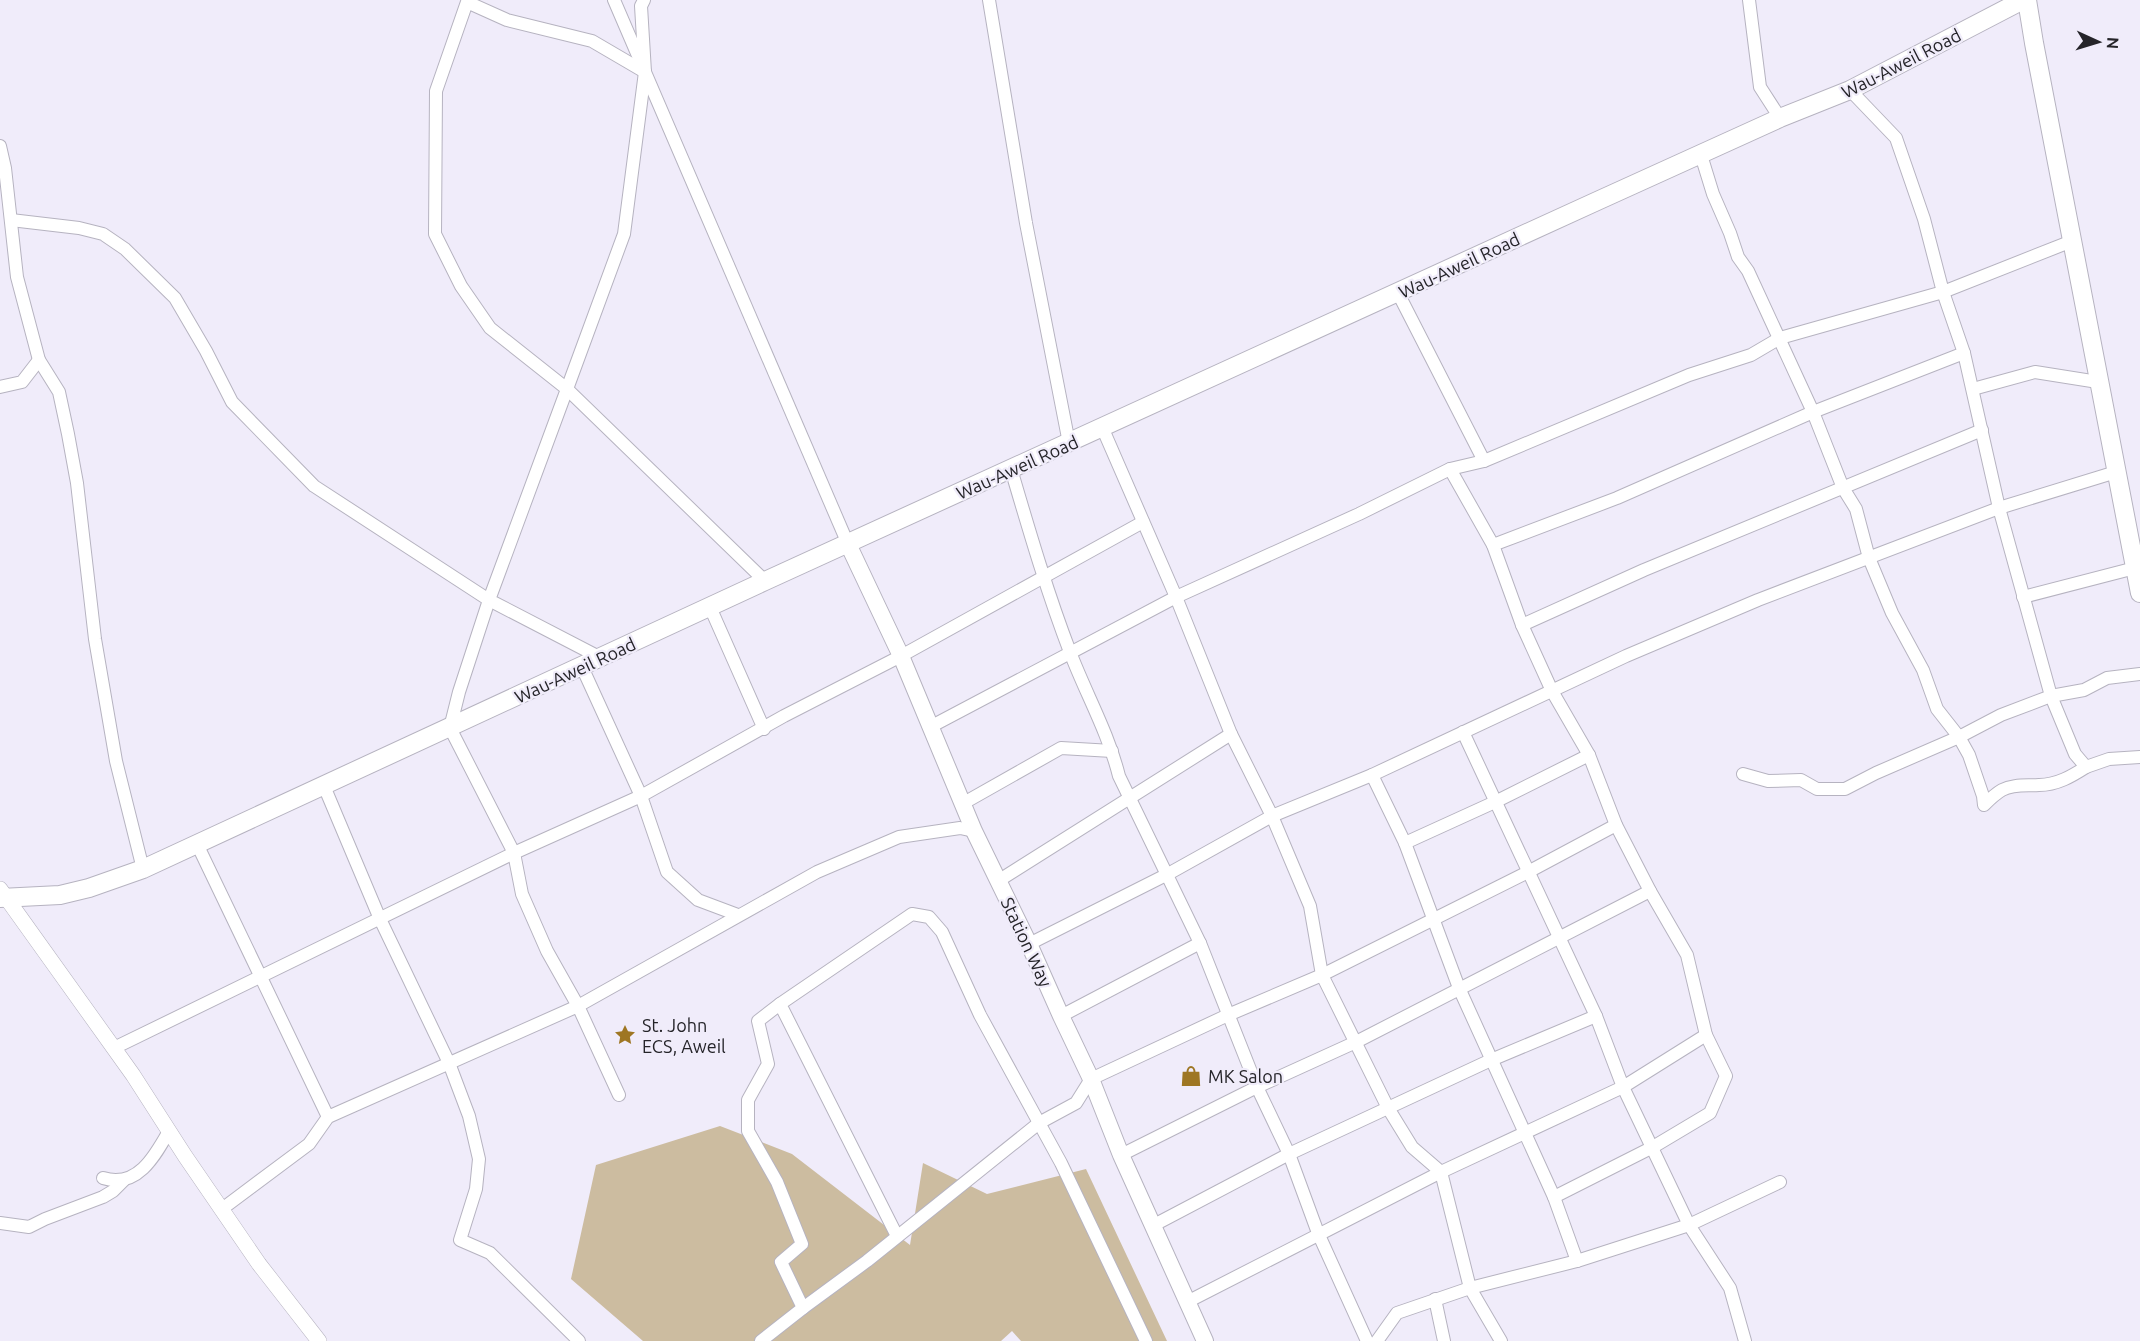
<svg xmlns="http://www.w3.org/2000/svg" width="2140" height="1341" font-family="Ubuntu,sans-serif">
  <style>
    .green { fill: #ccbca0 }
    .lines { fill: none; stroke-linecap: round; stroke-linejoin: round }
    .minor-casing { stroke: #b6b3c0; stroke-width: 14 }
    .tertiary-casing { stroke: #b6b3c0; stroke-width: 16 }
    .secondary-casing { stroke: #b6b3c0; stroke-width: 18 }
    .primary-casing { stroke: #b6b3c0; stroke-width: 20 }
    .minor { stroke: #fff; stroke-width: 12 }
    .tertiary { stroke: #fff; stroke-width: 15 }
    .secondary { stroke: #fff; stroke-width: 16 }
    .primary { stroke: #fff; stroke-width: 18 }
    .labels { text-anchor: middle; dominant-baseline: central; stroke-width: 4.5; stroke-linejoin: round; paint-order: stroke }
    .street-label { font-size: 18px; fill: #252429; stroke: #f0ecfa }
    .poi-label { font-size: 18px; fill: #252429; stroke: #f0ecfa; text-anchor: start }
  </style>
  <rect width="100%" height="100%" fill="#f0ecfa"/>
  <!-- green -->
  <path class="green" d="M720 1126 792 1154 910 1245 923 1163 987 1194 1086 1169 1167 1341H1021L1012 1331 1001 1341H643L571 1279 596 1165Z"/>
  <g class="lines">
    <defs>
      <g id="minor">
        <path d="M614 0 848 544"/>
        <path d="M644 0 641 6 645 72 624 234 567 389 765 581"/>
        <path d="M989 0 1026 223 1069 443"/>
        <path d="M1749 0 1760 87 1780 118"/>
        <path d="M1850 90 1896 138 1924 219 1943 292 1964 353 1999 508 2051 696 2075 754 2086 767 2109 759 2140 757"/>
        <path d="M0 146 5 168 17 277 39 360 59 392 68 434 77 483 95 639 116 761 143 869"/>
        <path d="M1701 155 1713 194 1730 233 1738 257 1748 271 1813 412 1843 488 1856 509 1869 558 1892 613 1923 670 1937 709 1959 737 1969 755 1983 796 1984 805C1989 800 1995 794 2002 790 2013 784 2027 786 2039 785 2057 785 2072 776 2086 767"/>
        <path d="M11 220 79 228 103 234 125 249 175 298 206 351 232 402 314 486 489 600 459 692 450 728 514 853 522 894 547 951 578 1006 619 1095"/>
        <path d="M1398 293 1484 461"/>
        <path d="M0 387 22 382 39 360"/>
        <path d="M1973 389 2035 372 2098 382"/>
        <path d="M1102 427 1176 597 1231 734 1272 816 1310 906 1322 975 1388 1108 1412 1147 1441 1172 1470 1288 1501 1341"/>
        <path d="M1011 469C1029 530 1047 592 1070 652 1086 694 1108 732 1119 776L1200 943 1257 1087 1289 1154 1318 1233 1367 1341"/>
        <path d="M1450 469 1493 545 1522 625 1552 691 1589 755 1616 825 1650 891 1687 955 1706 1035 1726 1076 1710 1113 1653 1147 1554 1197"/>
        <path d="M1493 545 1617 498 1813 412 1964 353"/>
        <path d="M2023 597 2135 568"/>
        <path d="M710 607 764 729"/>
        <path d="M1522 625 1644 570 1982 430"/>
        <path d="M601 658 489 600 567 389 490 328 461 286 435 234 436 91 467 2 507 20 592 41 645 72"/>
        <path d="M582 667 641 796 667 872 698 900 738 915"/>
        <path d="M930 727 1176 597 1359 514 1450 469 1484 461 1689 375 1751 355 1780 338 1943 292 2072 241"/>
        <path d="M1463 732 1596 1016 1623 1087 1689 1225 1730 1288 1745 1341"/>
        <path d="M1743 774 1768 781 1801 780 1817 789H1845L1876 773 1959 737 2001 715 2051 696 2084 690 2107 678 2140 674"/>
        <path d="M1372 775 1405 843 1459 988 1554 1197 1577 1261"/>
        <path d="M324 786 380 919 449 1063 469 1116 479 1159 476 1189 460 1240 490 1253 579 1341"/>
        <path d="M962 804 1061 748 1112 751"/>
        <path d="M1405 843 1495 802 1589 755"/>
        <path d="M197 844 328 1117"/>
        <path d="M998 881 1231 734"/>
        <path d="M1029 944 1168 874 1272 816 1372 775 1626 656 1758 600 1999 508 2116 472"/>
        <path d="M1061 1016 1200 943"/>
        <path d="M114 1048 514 853 641 796 784 716 901 656 1143 522"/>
        <path d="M1121 1155 1257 1087 1356 1042 1650 891"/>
        <path d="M103 1178C137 1189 155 1156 169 1131"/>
        <path d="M222 1209 309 1144 328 1117 578 1006 817 872 899 837 960 828 974 831"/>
        <path d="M0 1223 29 1227 45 1219 103 1197 113 1191 124 1180"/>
        <path d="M1154 1225 1289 1154 1491 1060 1596 1016"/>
        <path d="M897 1236 780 1004 912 914 929 917 942 932 980 1015 1061 1163 1146 1341"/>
        <path d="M1435 1299 1444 1341"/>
        <path d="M1187 1302 1441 1172 1623 1087 1706 1035"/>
        <path d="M803 1308 867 1261 1039 1123 1076 1103 1091 1079 1228 1015 1322 975 1528 872 1616 825"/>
        <path d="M761 1341 803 1308 781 1262 802 1244 777 1182 748 1131V1100L768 1064 758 1021 780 1004"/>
        <path d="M1377 1341 1397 1313 1470 1288 1577 1261 1689 1225 1780 1182"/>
      </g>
      <path id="tertiary" d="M0 889 133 1075 185 1156 259 1264 319 1341"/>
      <path id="secondary" d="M848 544 901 656 974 831 1029 944 1061 1016 1091 1079 1121 1155 1205 1341"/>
      <g id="primary">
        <path d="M2027 0 2034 43 2140 593"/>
        <path d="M0 898 60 895 89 888 143 869 765 581 1595 202 1780 118 1850 90 2023 0"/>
      </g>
    </defs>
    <!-- minor casing -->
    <use href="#minor" class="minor-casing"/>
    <!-- tertiary casing -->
    <use href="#tertiary" class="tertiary-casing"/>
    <!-- secondary casing -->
    <use href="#secondary" class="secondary-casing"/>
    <!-- primary casing -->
    <use href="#primary" class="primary-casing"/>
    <!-- minor -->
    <use href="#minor" class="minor"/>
    <!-- tertiary -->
    <use href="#tertiary" class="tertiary"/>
    <!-- secondary -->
    <use href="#secondary" class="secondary"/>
    <!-- primary -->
    <use href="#primary" class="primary"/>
  </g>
  <!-- icons -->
  <defs>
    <symbol id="sight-bare" viewBox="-9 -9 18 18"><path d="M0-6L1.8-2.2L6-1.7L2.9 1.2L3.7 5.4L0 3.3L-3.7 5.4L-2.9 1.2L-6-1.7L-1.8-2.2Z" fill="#9e7623" stroke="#f0ecfa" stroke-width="2.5" paint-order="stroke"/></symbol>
    <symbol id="shop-bare" viewBox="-9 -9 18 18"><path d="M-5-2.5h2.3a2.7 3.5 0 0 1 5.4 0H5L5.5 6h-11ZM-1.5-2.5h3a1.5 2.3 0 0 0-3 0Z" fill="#9e7623" stroke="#f0ecfa" stroke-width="2.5" paint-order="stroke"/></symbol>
  </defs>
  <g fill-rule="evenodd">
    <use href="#sight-bare" x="610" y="1020" width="30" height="30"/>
    <use href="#shop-bare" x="1176" y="1061" width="30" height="30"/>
  </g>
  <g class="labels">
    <!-- street labels -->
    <g class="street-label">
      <text transform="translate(1901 63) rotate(-27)">Wau-Aweil Road</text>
      <text transform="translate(1459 265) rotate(-25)">Wau-Aweil Road</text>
      <text transform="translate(1017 467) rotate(-24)">Wau-Aweil Road</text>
      <text transform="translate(575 670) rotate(-25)">Wau-Aweil Road</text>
      <text transform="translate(1027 942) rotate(65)">Station Way</text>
    </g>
    <!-- poi labels -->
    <g class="poi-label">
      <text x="642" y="1025">St. John<tspan x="642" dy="21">ECS, Aweil</tspan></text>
      <text x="1208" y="1076">MK Salon</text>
    </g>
  </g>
  <!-- north arrow -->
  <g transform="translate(2098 42) rotate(94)" stroke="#f0ecfa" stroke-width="4.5" paint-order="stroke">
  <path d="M0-4.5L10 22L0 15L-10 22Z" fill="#252429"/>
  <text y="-9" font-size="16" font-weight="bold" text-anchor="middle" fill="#252429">N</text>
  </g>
</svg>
